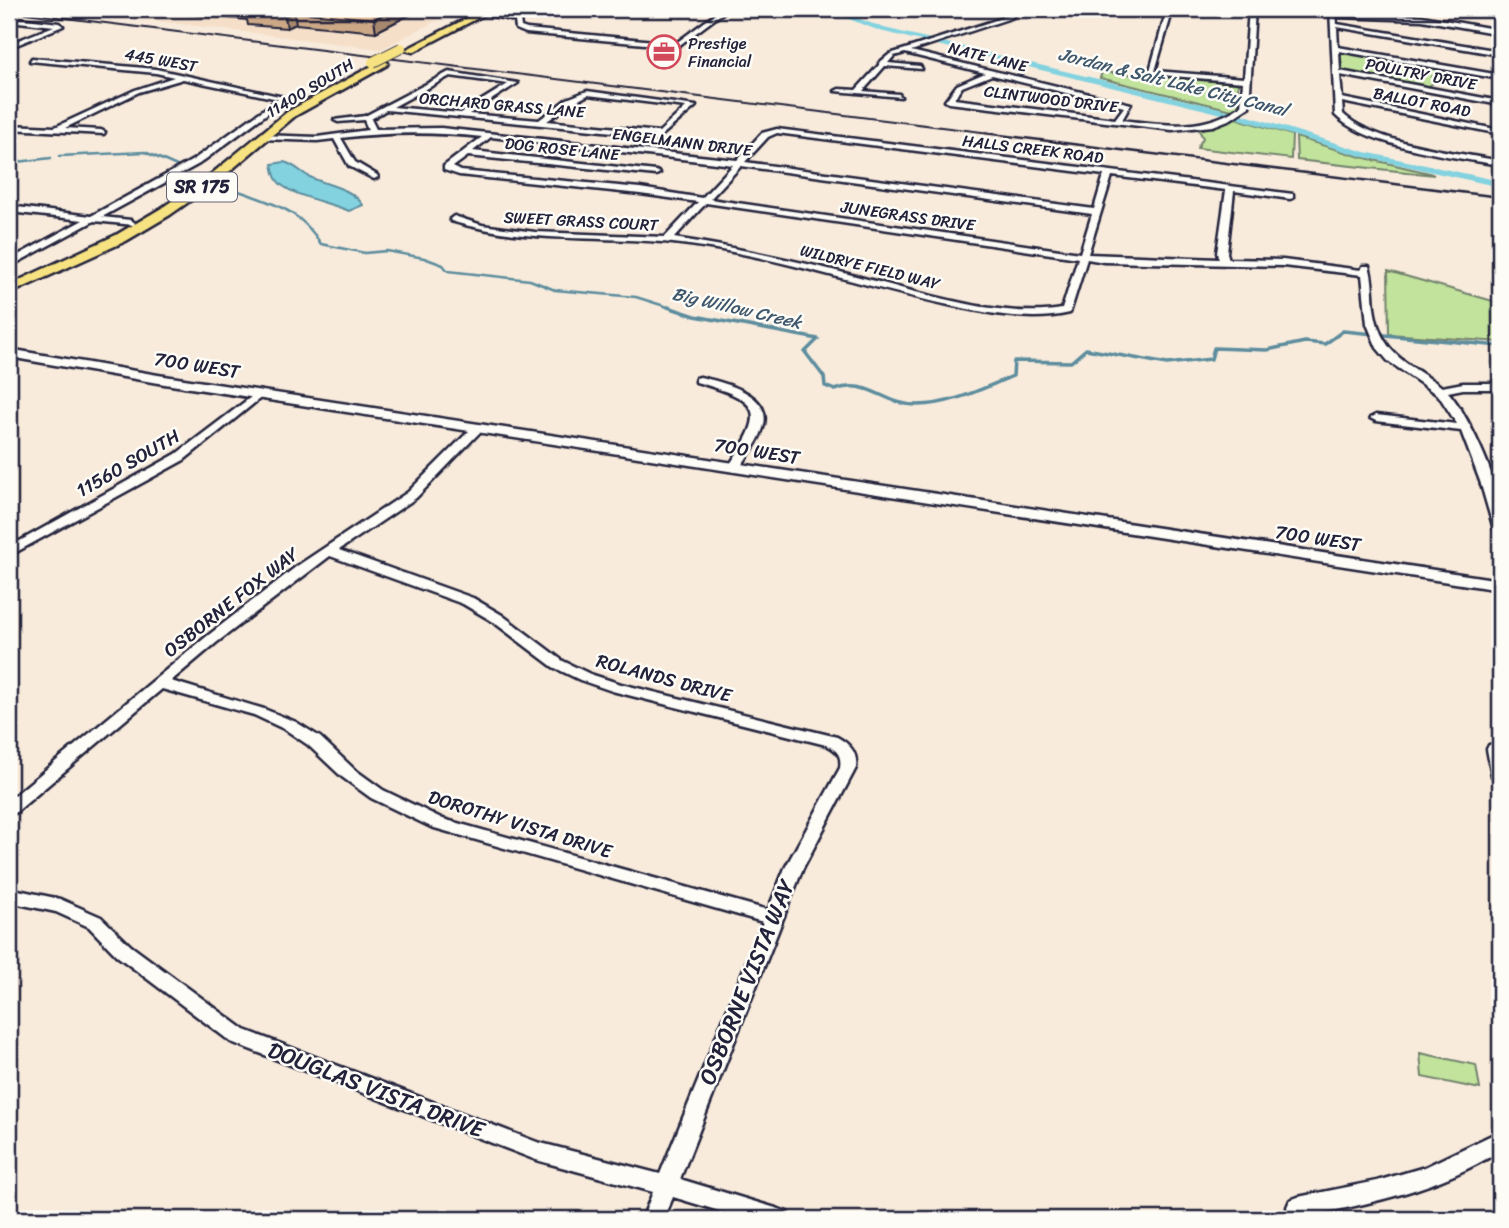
<svg xmlns="http://www.w3.org/2000/svg" width="1509" height="1228" font-family="Sriracha,sans-serif">
  <style>
    .built { fill: #f5dfc9 }
    .green { fill: #c1e39c; stroke: #72826c; stroke-width: 2 }
    .water { fill: #83d2df; stroke: #5c8c9d; stroke-width: 2 }
    .lines { fill: none; stroke-linecap: round; stroke-linejoin: round }
    .stream-far1 { stroke: #5c8c9d; stroke-width: 2.5 }
    .stream { stroke: #5c8c9d; stroke-width: 3.5 }
    .canal { fill: #83d2df; fill-rule: evenodd }
    .minor-casing { stroke: #22223b; stroke-width: 5 }
    .tertiary-casing { stroke: #22223b; stroke-width: 5 }
    .primary-casing { stroke: #22223b; stroke-width: 5 }
    .minor { fill: #fdfcf7; fill-rule: evenodd }
    .tertiary { fill: #fdfcf7; fill-rule: evenodd }
    .primary { fill: #f7e281; fill-rule: evenodd }
    .rail-far1 { stroke: #22223b; stroke-width: 2 }
    .rail { stroke: #22223b; stroke-width: 2.5 }
    .primary-bridge-casing { stroke: #22223b; stroke-width: 12; stroke-linecap: butt }
    .primary-bridge { stroke: #f7e281; stroke-width: 10 }
    .wall { fill: #cca887; stroke: #22223b; stroke-width: 2 }
    .shaded-wall { fill: #a6886e; stroke: #22223b; stroke-width: 2 }
    .building { fill: #edc39d; stroke: #22223b; stroke-width: 2 }
    .labels { text-anchor: middle; dominant-baseline: central; stroke-width: 5; stroke-linejoin: round; paint-order: stroke }
    .far-poi-label { font-size: 16px; fill: #22223b; stroke: #fdfcf7; text-anchor: start }
    .far-street-label { font-size: 16px; fill: #22223b; stroke: #fdfcf7 }
    .far-water-label { font-size: 18px; font-style: italic; fill: #3f576c; stroke: #fdfcf7 }
    .shield { fill: #fdfcf7; stroke: #646373; stroke-width: 2 }
    .shield-label { font-size: 18px; font-weight: bold; fill: #22223b }
    .street-label { font-size: 19px; fill: #22223b; stroke: #fdfcf7 }
    .near-street-label { font-size: 23px; fill: #22223b; stroke: #fdfcf7 }
  </style>
  <rect width="100%" height="100%" fill="#f8ebdc"/>
  <filter id="ink" filterUnits="userSpaceOnUse"><feTurbulence type="fractalNoise" baseFrequency=".0143" numOctaves="2"/><feDisplacementMap in="SourceGraphic" scale="14" xChannelSelector="R" yChannelSelector="G"/><feConvolveMatrix kernelMatrix="1 2 1 2 8 2 1 2 1" color-interpolation-filters="sRGB"/></filter>
  <g filter="url(#ink)">
    <!-- built -->
    <path class="built" d="M61 9H460L381 49Z"/>
    <!-- green -->
    <g class="green">
      <path d="M1342 51 1447 68 1432 77 1439 79 1426 88 1343 71 1340 53Z"/>
      <path d="M1102 72 1235 83 1238 84V105L1236 111 1100 78Z"/>
      <path d="M1235 118 1292 135 1291 159 1197 148 1203 138 1199 130Z"/>
      <path d="M1296 137 1361 157 1429 173 1434 175 1297 160Z"/>
      <path d="M1388 271 1500 303V342L1389 334Z"/>
      <path d="M1420 1053 1476 1065 1480 1089 1422 1077Z"/>
    </g>
    <!-- water -->
    <path class="water" d="M284 162C295 165 299 171 308 176 327 186 351 187 363 205L349 211C332 203 286 195 277 180 274 176 273 169 272 164Z"/>
    <g class="lines">
      <!-- stream-far1 -->
      <g class="stream-far1">
        <path d="M59 156 145 152 179 167"/>
        <path d="M9 163 51 158"/>
        <path d="M234 189C272 204 298 207 321 244L365 253 387 251 424 258 443 265 448 271 530 280 555 290 636 297 674 309"/>
      </g>
      <!-- stream -->
      <path class="stream" d="M668 307 695 316 818 339 805 352 824 377 825 386 835 390C869 377 884 406 918 405 951 405 983 388 1013 376L1014 361 1071 362 1086 349 1167 364 1211 359 1214 348 1267 350 1305 342 1325 344 1343 331 1500 346"/>
      <!-- canal -->
      <path class="canal" d="M838 11 884 28 1232 111 1365 152 1500 181V187L1360 156 1226 115 880 31 836 14Z"/>
      <defs>
        <g id="minor">
          <path d="M722 9H728L677 47 526 33 516 29 515 21 480 13 483 11 509 14 520 19 521 27 527 29 676 43Z"/>
          <path d="M1016 9H1022L1011 18 911 51 1131 104 1122 120C1164 125 1204 132 1241 106L1243 82 1149 74 1167 9H1173L1155 71 1244 78 1249 9H1255L1249 107 1231 119 1213 126 1172 130 949 103 945 101 957 85 985 73 905 53 894 56 888 63 920 66 922 69 885 66 863 91 899 94 901 97 835 91 839 89 856 90 879 65V63L890 54 996 20 1007 16ZM992 75 1124 107 1115 119 954 99 962 87Z"/>
          <path d="M1330 9H1336V13L1422 16 1500 30V34L1422 20 1336 17 1337 24 1500 51V55L1337 27 1338 47 1500 75V79L1339 51 1340 71 1500 101V105L1340 75 1342 98 1500 130V134L1342 102 1343 114C1375 144 1457 152 1500 161V165C1458 158 1364 146 1335 115Z"/>
          <path d="M9 17 59 23 63 26 9 48V44L54 26 9 21Z"/>
          <path d="M32 58 156 69 288 98 199 164 102 217 131 220 135 223 134 225 94 221 9 267V260L83 220 9 212V206L91 216 193 160 278 99 183 79 139 92 65 128 101 130 105 132 104 134 9 129V125L55 127 135 90 174 77 156 73 30 61Z"/>
          <path d="M449 72 518 83 469 114 539 120 567 99 587 91 696 106 655 141 651 139 654 136 386 110 371 119 376 129 441 128 737 160 762 133 777 129 1293 194V198L1290 199 1234 191 1227 253 1229 259 1283 260 1361 270 1363 266H1369C1374 280 1372 298 1375 314 1383 357 1411 364 1442 387L1463 383H1500V389H1463L1448 392C1468 414 1496 476 1500 506 1501 514 1500 524 1500 533L1494 529 1480 481 1461 431 1376 421 1370 418 1376 415 1457 424 1439 396 1388 361 1377 348 1367 324 1362 275 1283 266 1104 262 1087 259 1070 313C1033 322 990 314 953 306 860 286 768 253 673 243 595 235 528 244 451 221L450 219 454 216 482 225 535 232 665 237 698 202 640 194 459 175 444 170V166L482 137C434 132 389 132 341 138L355 162 377 175 378 177 374 179 349 166 334 139 317 141 261 139 257 137 261 135 317 137 368 130 364 120 338 122 334 120 365 116ZM450 76 508 84 461 113 393 107ZM588 95 686 107 659 132 547 121 573 103ZM777 133 1104 175 1094 209 745 162 768 137ZM491 137 733 165 702 198 640 188 461 171 453 167 468 156 656 175 660 173 656 171 473 151ZM741 166 1092 214 1080 253 710 199ZM1112 176 1226 190 1217 253 1219 259 1088 254ZM706 203 1078 258 1062 309C1000 320 912 290 852 275 793 260 734 247 674 238Z"/>
          <path d="M700 377C726 383 777 395 762 431 757 445 747 457 738 470L734 471 728 467C767 411 763 401 696 382V378Z"/>
          <path d="M259 391 263 392V396L184 460 9 556V547L176 454Z"/>
          <path d="M478 425 484 428 482 430 416 498 339 550 473 598 502 615 563 661 590 674 621 684 837 737C850 744 858 753 856 768L803 868 680 1179 779 1209 787 1212 790 1219H746L673 1197 664 1219H642L653 1192 536 1160 231 1042 117 956 89 927 56 912 9 902V888L60 899 101 917 131 946 245 1030 537 1142 660 1174 763 922 431 827 371 798 342 777 308 745 286 730 254 715 162 689 15 813 9 815V800L206 637 297 566 408 492 474 426ZM330 556 463 604 492 621 553 667 580 680 612 691 826 745C837 750 842 755 840 768L785 868 768 910 443 819 383 790 354 769 320 737 296 722 264 709 171 681 216 643Z"/>
          <path d="M1495 744 1500 745V781L1494 780 1492 776 1487 749 1489 745Z"/>
          <path d="M1500 1131V1151C1438 1189 1369 1205 1298 1217L1290 1214 1287 1207 1290 1200 1298 1197 1377 1181 1425 1167Z"/>
        </g>
        <path id="tertiary" d="M9 349 158 375 1500 580V590L158 383 9 357Z"/>
        <g id="primary">
          <path d="M485 9H495L413 52 405 50Z"/>
          <path d="M383 60 388 63 387 65 295 116 217 182 170 215 126 241 9 294V285L116 235 160 209 209 176 287 112Z"/>
        </g>
      </defs>
      <!-- minor casing -->
      <use href="#minor" class="minor-casing"/>
      <!-- tertiary casing -->
      <use href="#tertiary" class="tertiary-casing"/>
      <!-- primary casing -->
      <use href="#primary" class="primary-casing"/>
      <!-- minor -->
      <use href="#minor" class="minor"/>
      <!-- tertiary -->
      <use href="#tertiary" class="tertiary"/>
      <!-- primary -->
      <use href="#primary" class="primary"/>
      <!-- rail-far1 -->
      <path class="rail-far1" d="M9 11 998 134"/>
      <!-- rail -->
      <path class="rail" d="M984 133 1500 197"/>
      <defs>
        <path id="primary-bridge" d="M373 62 401 48"/>
      </defs>
      <!-- primary-bridge casing -->
      <use href="#primary-bridge" class="primary-bridge-casing"/>
      <!-- primary-bridge -->
      <use href="#primary-bridge" class="primary-bridge"/>
    </g>
    <!-- wall -->
    <path class="wall" d="M134 9H421L376 32 296 24 287 28 248 25 247 20Z"/>
    <!-- shaded-wall -->
    <g class="shaded-wall">
      <path d="M394 9H421L376 32 374 19Z"/>
      <path d="M294 12 296 24 287 28 285 16Z"/>
    </g>
    <!-- building -->
    <path class="building" d="M255 9H394L374 19 294 12 285 16 245 13Z"/>
  </g>
  <!-- icons -->
  <defs>
    <symbol id="office-ring" viewBox="-11 -11 22 22"><circle r="9.5" fill="#fdfcf7" stroke="#d1495b" stroke-width="1.5"/><path d="M-6-3h4V-5.5h4V-3h4V5H-6ZM-1-4.5V-3h2v-1.5ZM-6 0V1H6V0Z" fill="#d1495b"/></symbol>
  </defs>
  <g fill-rule="evenodd">
    <use href="#office-ring" x="645" y="33" width="38" height="38"/>
  </g>
  <g class="labels">
    <!-- far-poi labels -->
    <g class="far-poi-label">
      <text x="688" y="43">Prestige<tspan x="688" dy="18">Financial</tspan></text>
    </g>
    <!-- far-street labels -->
    <g class="far-street-label">
      <text transform="translate(988 57) rotate(14)">NATE LANE</text>
      <text transform="translate(161 60) rotate(10)">445 WEST</text>
      <text transform="translate(1421 74) rotate(11)">POULTRY DRIVE</text>
      <text transform="translate(310 88) rotate(-31)">11400 SOUTH</text>
      <text transform="translate(1051 99) rotate(7)">CLINTWOOD DRIVE</text>
      <text transform="translate(1422 102) rotate(11)">BALLOT ROAD</text>
      <text transform="translate(502 105) rotate(5)">ORCHARD GRASS LANE</text>
      <text transform="translate(682 142) rotate(7)">ENGELMANN DRIVE</text>
      <text transform="translate(562 149) rotate(6)">DOG ROSE LANE</text>
      <text transform="translate(1033 149) rotate(7)">HALLS CREEK ROAD</text>
      <text transform="translate(908 216) rotate(8)">JUNEGRASS DRIVE</text>
      <text transform="translate(581 221) rotate(3)">SWEET GRASS COURT</text>
      <text transform="translate(870 267) rotate(14)">WILDRYE FIELD WAY</text>
    </g>
    <!-- far-water labels -->
    <g class="far-water-label">
      <text transform="translate(1173 82) rotate(14)">Jordan &amp; Salt Lake City Canal</text>
      <text transform="translate(737 308) rotate(13)">Big Willow Creek</text>
    </g>
    <!-- shield labels -->
    <rect class="shield" x="167" y="172.5" width="70" height="29" rx="5"/>
    <g class="shield-label">
      <text x="202" y="187">SR 175</text>
    </g>
    <!-- street labels -->
    <g class="street-label">
      <text transform="translate(197 365) rotate(9)">700 WEST</text>
      <text transform="translate(757 451) rotate(9)">700 WEST</text>
      <text transform="translate(128 463) rotate(-30)">11560 SOUTH</text>
      <text transform="translate(1318 538) rotate(9)">700 WEST</text>
      <text transform="translate(231 602) rotate(-38)">OSBORNE FOX WAY</text>
      <text transform="translate(664 678) rotate(15)">ROLANDS DRIVE</text>
      <text transform="translate(520 824) rotate(17)">DOROTHY VISTA DRIVE</text>
    </g>
    <!-- near-street labels -->
    <g class="near-street-label">
      <text transform="translate(747 982) rotate(-68)">OSBORNE VISTA WAY</text>
      <text transform="translate(376 1090) rotate(21)">DOUGLAS VISTA DRIVE</text>
    </g>
  </g>
  <!-- margin -->
  <rect width="1509" height="1228" fill="none" stroke="#fdfcf7" stroke-width="35"/>
  <rect x="18" y="18" width="1474" height="1193" fill="none" stroke="#22223b" stroke-width="2.5" filter="url(#ink)"/>
</svg>
